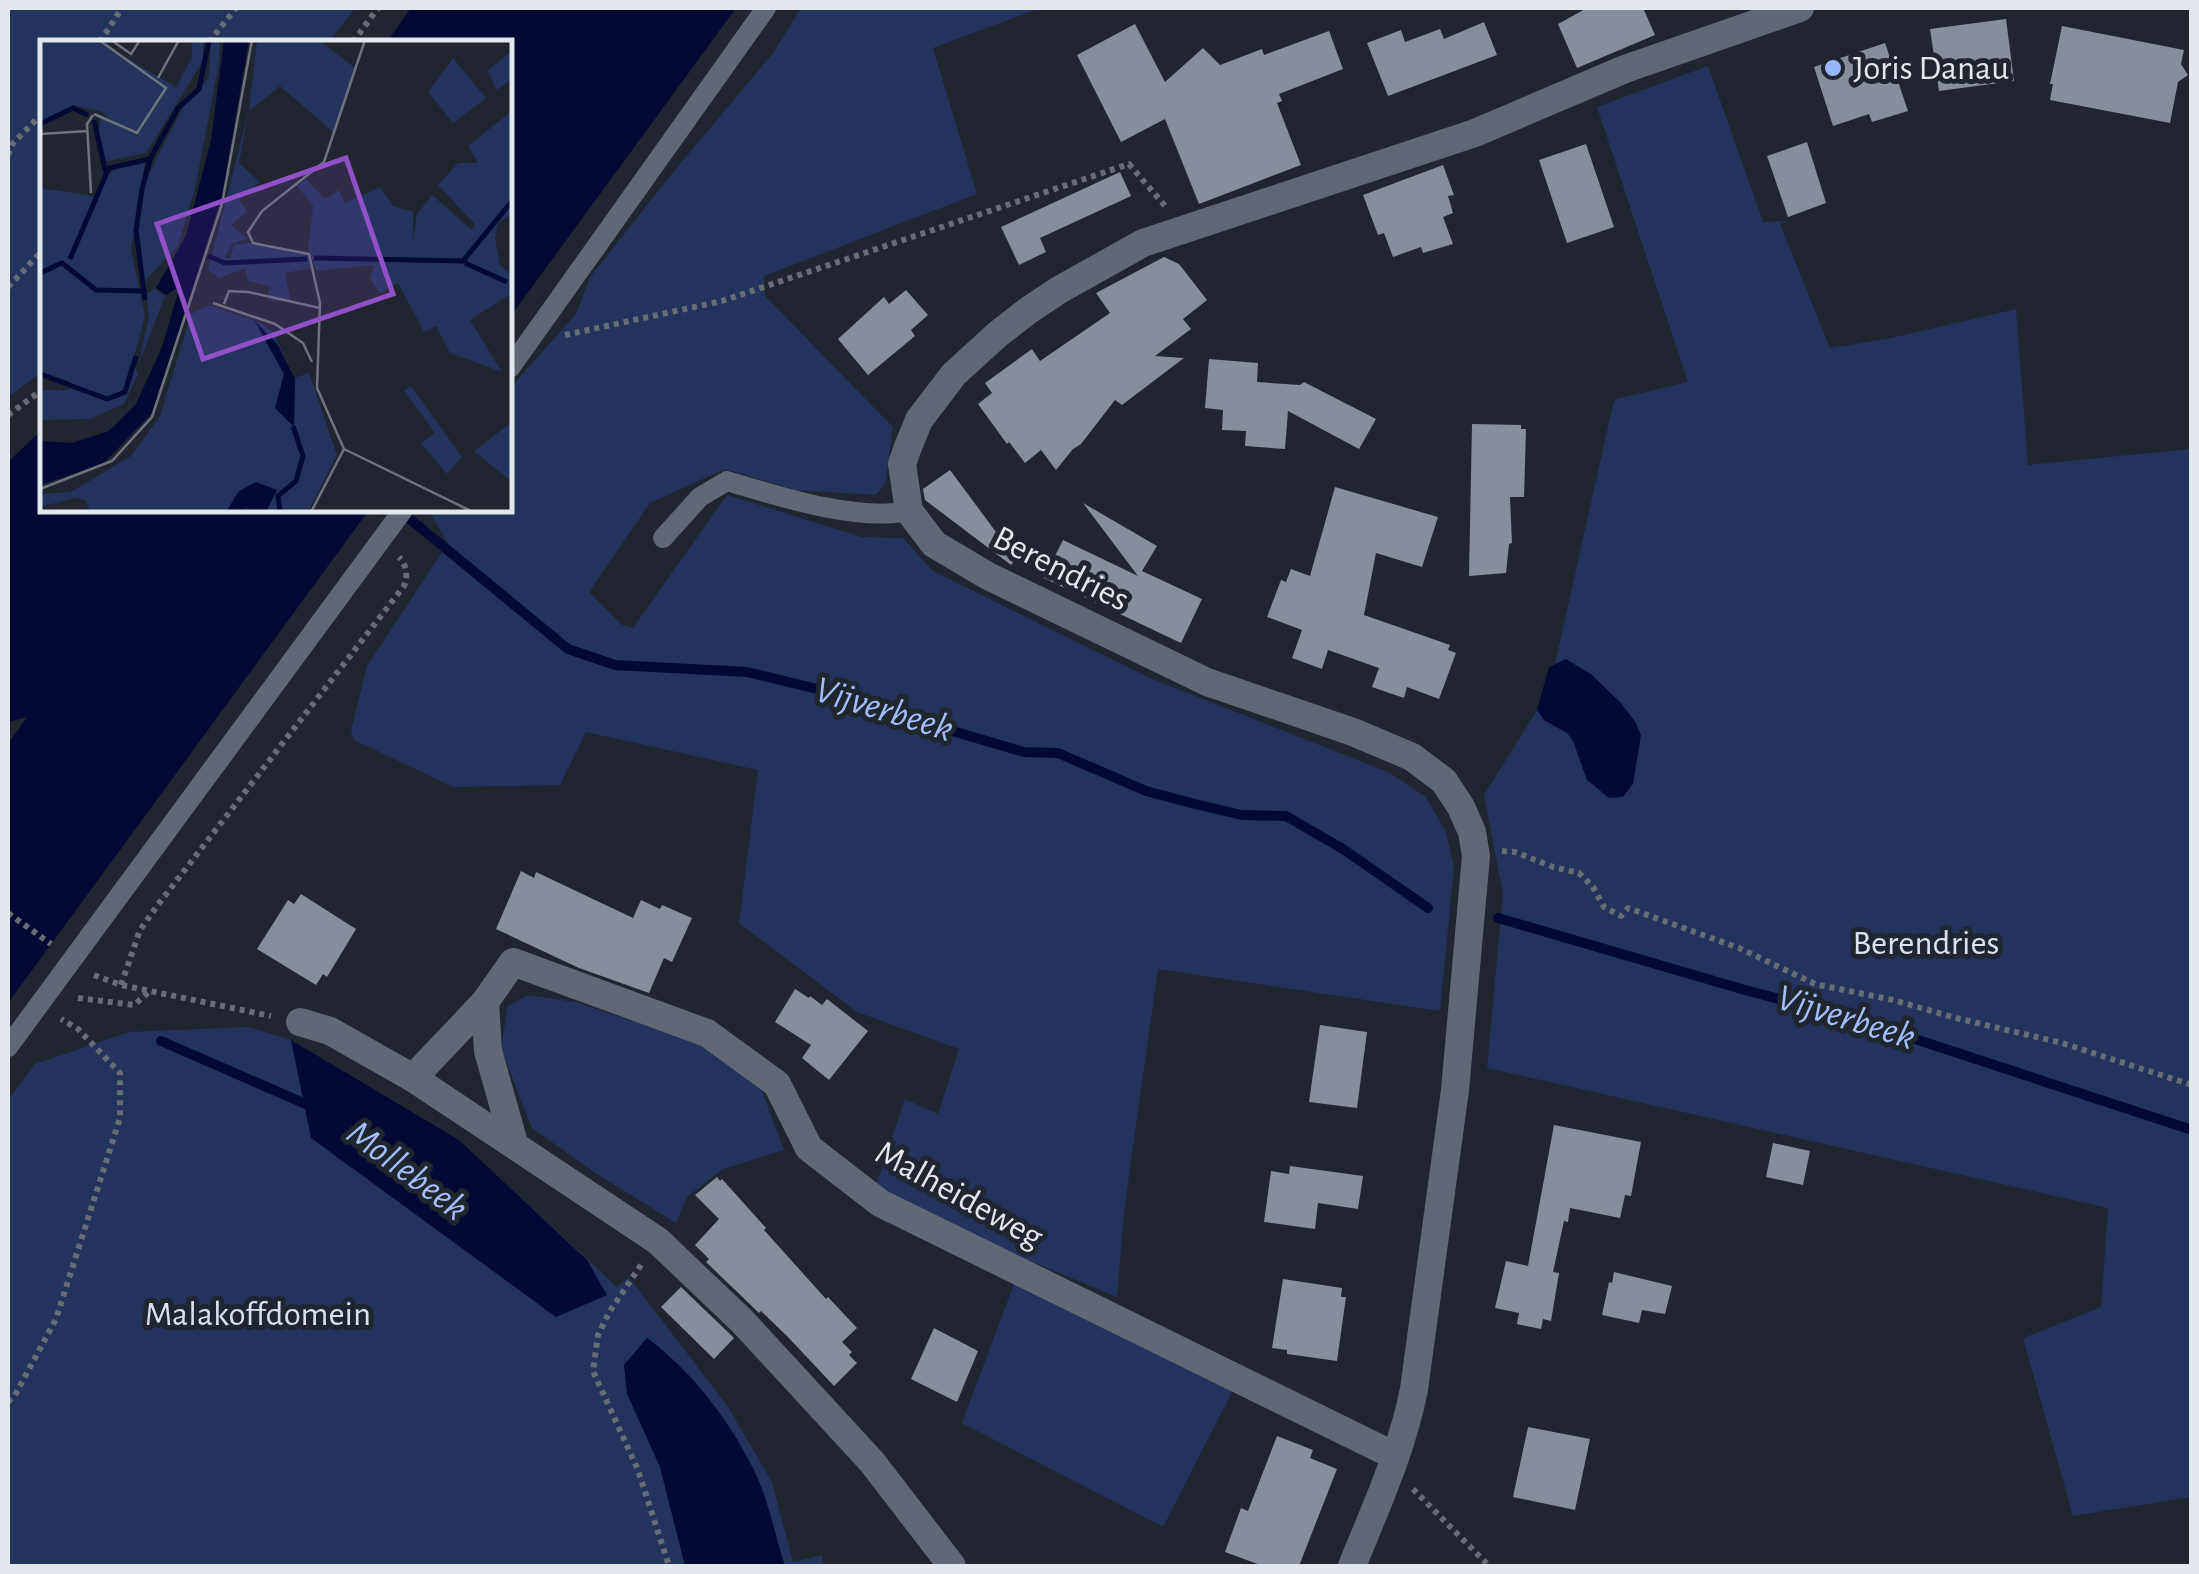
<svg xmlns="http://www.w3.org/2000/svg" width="2199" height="1574" font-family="'Alegreya Sans',sans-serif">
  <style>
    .green { fill: #23335e }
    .water { fill: #030835 }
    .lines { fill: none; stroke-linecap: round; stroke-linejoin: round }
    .stream { stroke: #030835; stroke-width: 10 }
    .building { fill: #878d9b }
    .path { stroke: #686c76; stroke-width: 6; stroke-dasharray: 5 5; stroke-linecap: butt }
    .service { stroke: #616774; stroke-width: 20 }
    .minor { stroke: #616774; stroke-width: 28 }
    .poi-dot { fill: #98b5fd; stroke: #202530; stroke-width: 4 }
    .labels { text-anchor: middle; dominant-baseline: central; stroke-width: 10; stroke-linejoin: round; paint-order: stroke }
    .poi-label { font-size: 35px; fill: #e3e7ee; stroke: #202530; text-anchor: start }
    .street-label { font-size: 35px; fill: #e3e7ee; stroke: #202530 }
    .park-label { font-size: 35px; fill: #dae1f1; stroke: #202530 }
    .water-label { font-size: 38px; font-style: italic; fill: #a4befc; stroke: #202530 }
    .inset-river { fill: none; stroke: #030835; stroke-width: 5 }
    .inset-road { fill: none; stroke: #6e737c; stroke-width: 2.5 }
    .view { fill: #9051c8; fill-opacity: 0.15; stroke: #9051c8; stroke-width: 5 }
    .inset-edge { fill: none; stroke: #e3e7ee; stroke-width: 5 }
  </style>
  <rect width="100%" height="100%" fill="#202530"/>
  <!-- green -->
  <g class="green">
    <path d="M8 8H355L329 42H42V372L8 397Z"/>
    <path d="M801 8H1040L933 48 977 194 764 276 765 296 893 427 885 484 876 495 795 490 725 469 650 503 589 592 622 625 633 628 727 495 862 537 903 538 933 571 1150 678 1390 773 1426 797 1446 832 1454 867 1440 1011 1158 969 1125 1204 1117 1297 1018 1256 876 1186 905 1099 938 1114 959 1049 857 1012 739 923 758 770 586 732 560 785 453 787 354 740 351 731 367 666 448 543 428 510H510V388L576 314 590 277 675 170 773 53Z"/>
    <path d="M1708 66 1763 222 1788 221 1780 224 1830 348 1891 338 2016 309 2028 465 2191 449V1497L2073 1516 2023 1338 2101 1307 2108 1208 1487 1068 1503 894 1484 795 1549 691 1613 404 1616 399 1688 382 1597 107Z"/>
    <path d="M528 995 575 1002 717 1049 762 1091 784 1150 723 1169 687 1197 676 1223 597 1174 532 1128 501 1049 508 1006Z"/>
    <path d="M248 1027 291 1040 459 1140 617 1287 629 1277 728 1407 772 1482 793 1562 822 1555 824 1566H8V1100L35 1064 129 1032Z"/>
    <path d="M1014 1284 1233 1390 1163 1527 962 1423Z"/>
  </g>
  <!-- water -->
  <g class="water">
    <path d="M411 8H736L510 317V42H387Z"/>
    <path d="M42 430V510H369L8 1003V744L27 717 8 722V462Z"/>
    <path d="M1566 659 1592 675 1621 703 1636 723 1641 735 1633 784 1623 797 1609 798 1587 780 1573 741 1567 733 1544 720 1537 710 1549 667Z"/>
    <path d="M291 1040 459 1140 587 1260 607 1295 556 1317 311 1138Z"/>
    <path d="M647 1338C692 1371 729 1420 754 1470 768 1499 775 1535 785 1566H685L660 1467 627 1394 624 1365Z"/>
  </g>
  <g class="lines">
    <!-- stream -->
    <g class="stream">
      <path d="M411 520 568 649 615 665 747 672 830 692 853 709 884 711 1024 752 1058 753 1146 791 1195 804 1242 815 1286 816 1343 849 1428 908"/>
      <path d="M1498 918 1745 990 1851 1018 2192 1130"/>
      <path d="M161 1041 317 1109"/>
    </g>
  </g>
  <!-- building -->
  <g class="building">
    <path d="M1587 8H1643L1655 35 1577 68 1558 24Z"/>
    <path d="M2006 19 2014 81 1939 91 1930 29Z"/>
    <path d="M1484 22 1497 55 1388 96 1367 43 1401 30 1405 42 1440 29 1444 39Z"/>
    <path d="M1135 24 1165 82 1203 48 1220 65 1262 49 1264 55 1329 31 1343 69 1279 94 1282 101 1277 103 1301 165 1199 204 1165 119 1121 142 1077 55Z"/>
    <path d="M2062 26 2184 50 2181 64 2188 75 2178 82 2170 123 2050 100 2053 84H2050Z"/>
    <path d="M1885 43 1908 111 1872 122 1869 114 1833 126 1814 67Z"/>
    <path d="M1807 142 1826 203 1788 217 1767 156Z"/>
    <path d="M1586 144 1614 227 1567 243 1539 160Z"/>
    <path d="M1443 165 1454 195 1448 196 1453 213 1443 217 1453 244 1423 253 1421 247 1393 257 1384 233 1378 235 1363 195Z"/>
    <path d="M1120 172 1131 196 1040 238 1046 252 1019 265 1001 227Z"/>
    <path d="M1164 257 1179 264 1207 300 1183 319 1191 329 1155 356 1184 358 1122 405 1115 400 1081 444 1073 449 1056 470 1041 450 1025 463 1009 442 1007 444 978 404 992 393 985 383 1032 349 1040 361 1110 313 1096 293Z"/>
    <path d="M906 290 928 315 911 330 915 336 868 375 838 339 884 297 889 304Z"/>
    <path d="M1209 359 1258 363 1257 382 1300 385 1304 382 1376 419 1359 449 1288 411 1285 449 1245 446 1246 431 1222 430 1223 410 1205 408Z"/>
    <path d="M1472 424 1521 425V429H1526L1524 497H1510L1512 543 1509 544 1506 573 1469 576Z"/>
    <path d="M950 470 1016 559 1011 565 925 500 923 489Z"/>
    <path d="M1335 487 1438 517 1422 567 1376 553 1364 615 1450 645 1448 650 1456 653 1439 699 1407 687 1404 698 1372 687 1379 668 1328 650 1322 669 1292 658 1302 630 1267 617 1281 580 1286 582 1291 569 1310 576Z"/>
    <path d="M1083 503 1157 546 1142 571 1202 599 1181 643 1044 578 1063 540 1138 576Z"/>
    <path d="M521 871 534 878 536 872 633 918 641 900 660 909 662 905 692 918 672 962 664 958 649 993 579 968 496 929Z"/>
    <path d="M301 894 356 929 327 977 323 974 316 985 257 949 288 900 294 904Z"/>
    <path d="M795 989 809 998 810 996 822 1005 827 999 868 1031 829 1080 802 1058 811 1045 775 1022Z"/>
    <path d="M1320 1025 1367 1032 1357 1108 1309 1102Z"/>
    <path d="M1554 1125 1641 1142 1631 1196 1625 1195 1620 1218 1570 1208 1568 1222 1564 1221 1553 1272 1559 1273 1551 1321 1543 1319 1541 1329 1517 1324 1519 1313 1495 1308 1506 1261 1528 1266Z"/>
    <path d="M1773 1143 1810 1151 1803 1185 1766 1177Z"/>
    <path d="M1290 1166 1363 1176 1358 1209 1318 1203 1315 1229 1264 1222 1271 1171 1289 1174Z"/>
    <path d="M717 1177 720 1181 722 1179 766 1228 764 1230 826 1299 828 1297 857 1328 842 1342 852 1352 849 1355 857 1363 834 1386 787 1336 761 1311 759 1313 706 1262 709 1259 695 1245 719 1219 695 1195Z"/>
    <path d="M1614 1272 1672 1286 1665 1314 1642 1310 1639 1323 1602 1315 1609 1282 1612 1283Z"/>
    <path d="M1283 1279 1342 1288 1341 1297H1346L1337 1361 1287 1354V1350L1272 1348Z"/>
    <path d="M681 1287 734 1338 714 1359 661 1307Z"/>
    <path d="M934 1328 978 1351 957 1402 911 1379Z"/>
    <path d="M1528 1427 1590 1439 1575 1510 1513 1497Z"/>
    <path d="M1277 1436 1313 1450 1310 1458 1337 1469 1299 1566H1263L1225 1552 1241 1508 1248 1511Z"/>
  </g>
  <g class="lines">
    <!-- path -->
    <g class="path">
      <path d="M100 42 122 8"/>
      <path d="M209 42 236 8"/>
      <path d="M353 42 378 8"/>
      <path d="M8 155 13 143 42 114"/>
      <path d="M8 287 42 251"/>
      <path d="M565 335 722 301 1129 164 1166 207"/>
      <path d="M8 415 42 390"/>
      <path d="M1502 851 1515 852 1553 867 1579 873 1593 887 1604 907 1621 916 1628 908 1739 948 1815 984 1893 1000 1956 1018 2062 1043 2192 1085"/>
      <path d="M8 913 51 944"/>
      <path d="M94 975 121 985 271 1016"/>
      <path d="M121 985 140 930 157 906 404 586C408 575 407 566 399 557"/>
      <path d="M78 998 134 1005 150 991"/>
      <path d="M641 1265 610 1311 598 1335 593 1371 638 1470 669 1566"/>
      <path d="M8 1402 15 1395 56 1319 120 1118V1073L78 1029 61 1019"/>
      <path d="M1413 1489 1489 1566"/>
    </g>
    <!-- service -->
    <g class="service">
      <path d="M510 368 766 8"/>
      <path d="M663 538 700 497 727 481C778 496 857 522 909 511"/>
      <path d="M8 1047 403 510"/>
    </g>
    <!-- minor -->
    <g class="minor">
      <path d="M485 1002 488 1051 514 1143"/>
      <path d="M300 1022 330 1031 413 1078 658 1241 742 1321 872 1462 952 1566"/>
      <path d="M413 1078 485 1002 513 962 707 1033 777 1084 809 1148 880 1203 1395 1456"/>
      <path d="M1352 1566C1375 1509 1402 1451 1414 1389L1455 1090 1476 856 1472 832 1461 807 1444 781 1412 757 1353 732 1207 682 988 576 934 544 909 511 902 464 908 447 919 420 954 374 998 334 1029 310 1059 290 1143 243 1475 133 1625 69 1800 8"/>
    </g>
  </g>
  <!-- markers -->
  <circle class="poi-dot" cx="1833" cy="68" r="10"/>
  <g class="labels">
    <!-- poi labels -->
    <g class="poi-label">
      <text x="1853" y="68">Joris Danau</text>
    </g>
    <!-- street labels -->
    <g class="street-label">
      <text transform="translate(1061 569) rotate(27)">Berendries</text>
      <text transform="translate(959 1195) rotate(29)">Malheideweg</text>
    </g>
    <!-- park labels -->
    <g class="park-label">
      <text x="1926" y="943">Berendries</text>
      <text x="258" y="1314">Malakoffdomein</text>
    </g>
    <!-- water labels -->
    <g class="water-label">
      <text transform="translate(884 710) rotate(17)">Vijverbeek</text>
      <text transform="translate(1846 1018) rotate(17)">Vijverbeek</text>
      <text transform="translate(407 1171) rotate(37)">Mollebeek</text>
    </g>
  </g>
  <!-- overview -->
  <g transform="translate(40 40)">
    <rect width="472" height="472" fill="#202530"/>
    <path d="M0 0H55L136 47 152 17V0H163V21L106 113 69 121 63 120 59 102 60 76 69 80 63 72 33 65 0 82ZM171 0H180L179 23 155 149 138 206 103 243 97 194 106 140 142 69 169 37ZM217 0 280 1 315 28 294 93 240 46 209 71 199 123 220 142 199 160 207 171 191 185 207 199 193 203 185 217 190 219 194 205 210 203 266 212 271 228 245 233 251 262 227 260 230 246 208 241 205 228 179 238 168 230 209 70ZM472 11V38L457 50 447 31ZM413 18 446 58 413 83 388 52ZM472 71V173L458 183 455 197 460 225 472 235V253L430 280 462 332 410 313 396 286 384 292 358 243 340 253 330 239 334 225 276 231 268 208 273 166 257 146 266 139 285 159 299 150 305 163 340 147 353 166 373 172V201L377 174 392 155 432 190 435 184 398 145 418 123H438L428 106ZM87 122 105 123 91 210 105 276 93 322 98 334 84 364 50 379 0 380V350H29L30 342 0 331V148L54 156 67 135ZM115 249 125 256 98 326 109 277 106 254ZM169 265 221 283 234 293 254 338 269 333 297 415 268 472H50L46 460 35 458 0 467V454L31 452 91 416 120 376 151 274ZM371 346 422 417 407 434 381 403 395 393 364 351ZM472 382V442L434 411Z" fill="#23335e"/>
    <path d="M184 0H209L182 156 112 373 63 424 0 445V401L32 403 69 391 96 364 122 307 140 246 126 255 116 248 146 196 171 100ZM214 280 238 305 255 339 254 387 235 368 244 334ZM216 442 237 450 226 472H205L208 465 203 472H186L199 451Z" fill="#030835"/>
    <path class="inset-river" d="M54 80 65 129 110 119M0 84 33 68 48 75M168 216 185 223 267 219M274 218 423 221 473 160M30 219 68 130M425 223 467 242M0 233 22 223 56 250 102 251M105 260 96 190 102 149 110 119 138 68 159 49 169 0M0 334 67 359 85 352 96 316M240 472 238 456 256 441 263 416 253 386"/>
    <path class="inset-road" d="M71 0 91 14 100 0M118 38 139 0M54 74 97 93 126 48 59 0M0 94 48 91M51 153 47 84 53 75M173 263 235 284 263 303 272 322M184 264 189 251 208 252 280 268M304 409 277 348 280 263 269 214 213 203 208 192 222 171 284 122 325 0M304 409 433 472M0 449 72 421 112 377 182 164 212 0M271 472 304 409"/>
    <path class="view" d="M306 118 353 254 163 319 117 184Z"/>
    <rect width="472" height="472" class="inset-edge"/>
  </g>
  <!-- border -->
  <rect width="2199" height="1574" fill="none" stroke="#e3e7ee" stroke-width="20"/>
</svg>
